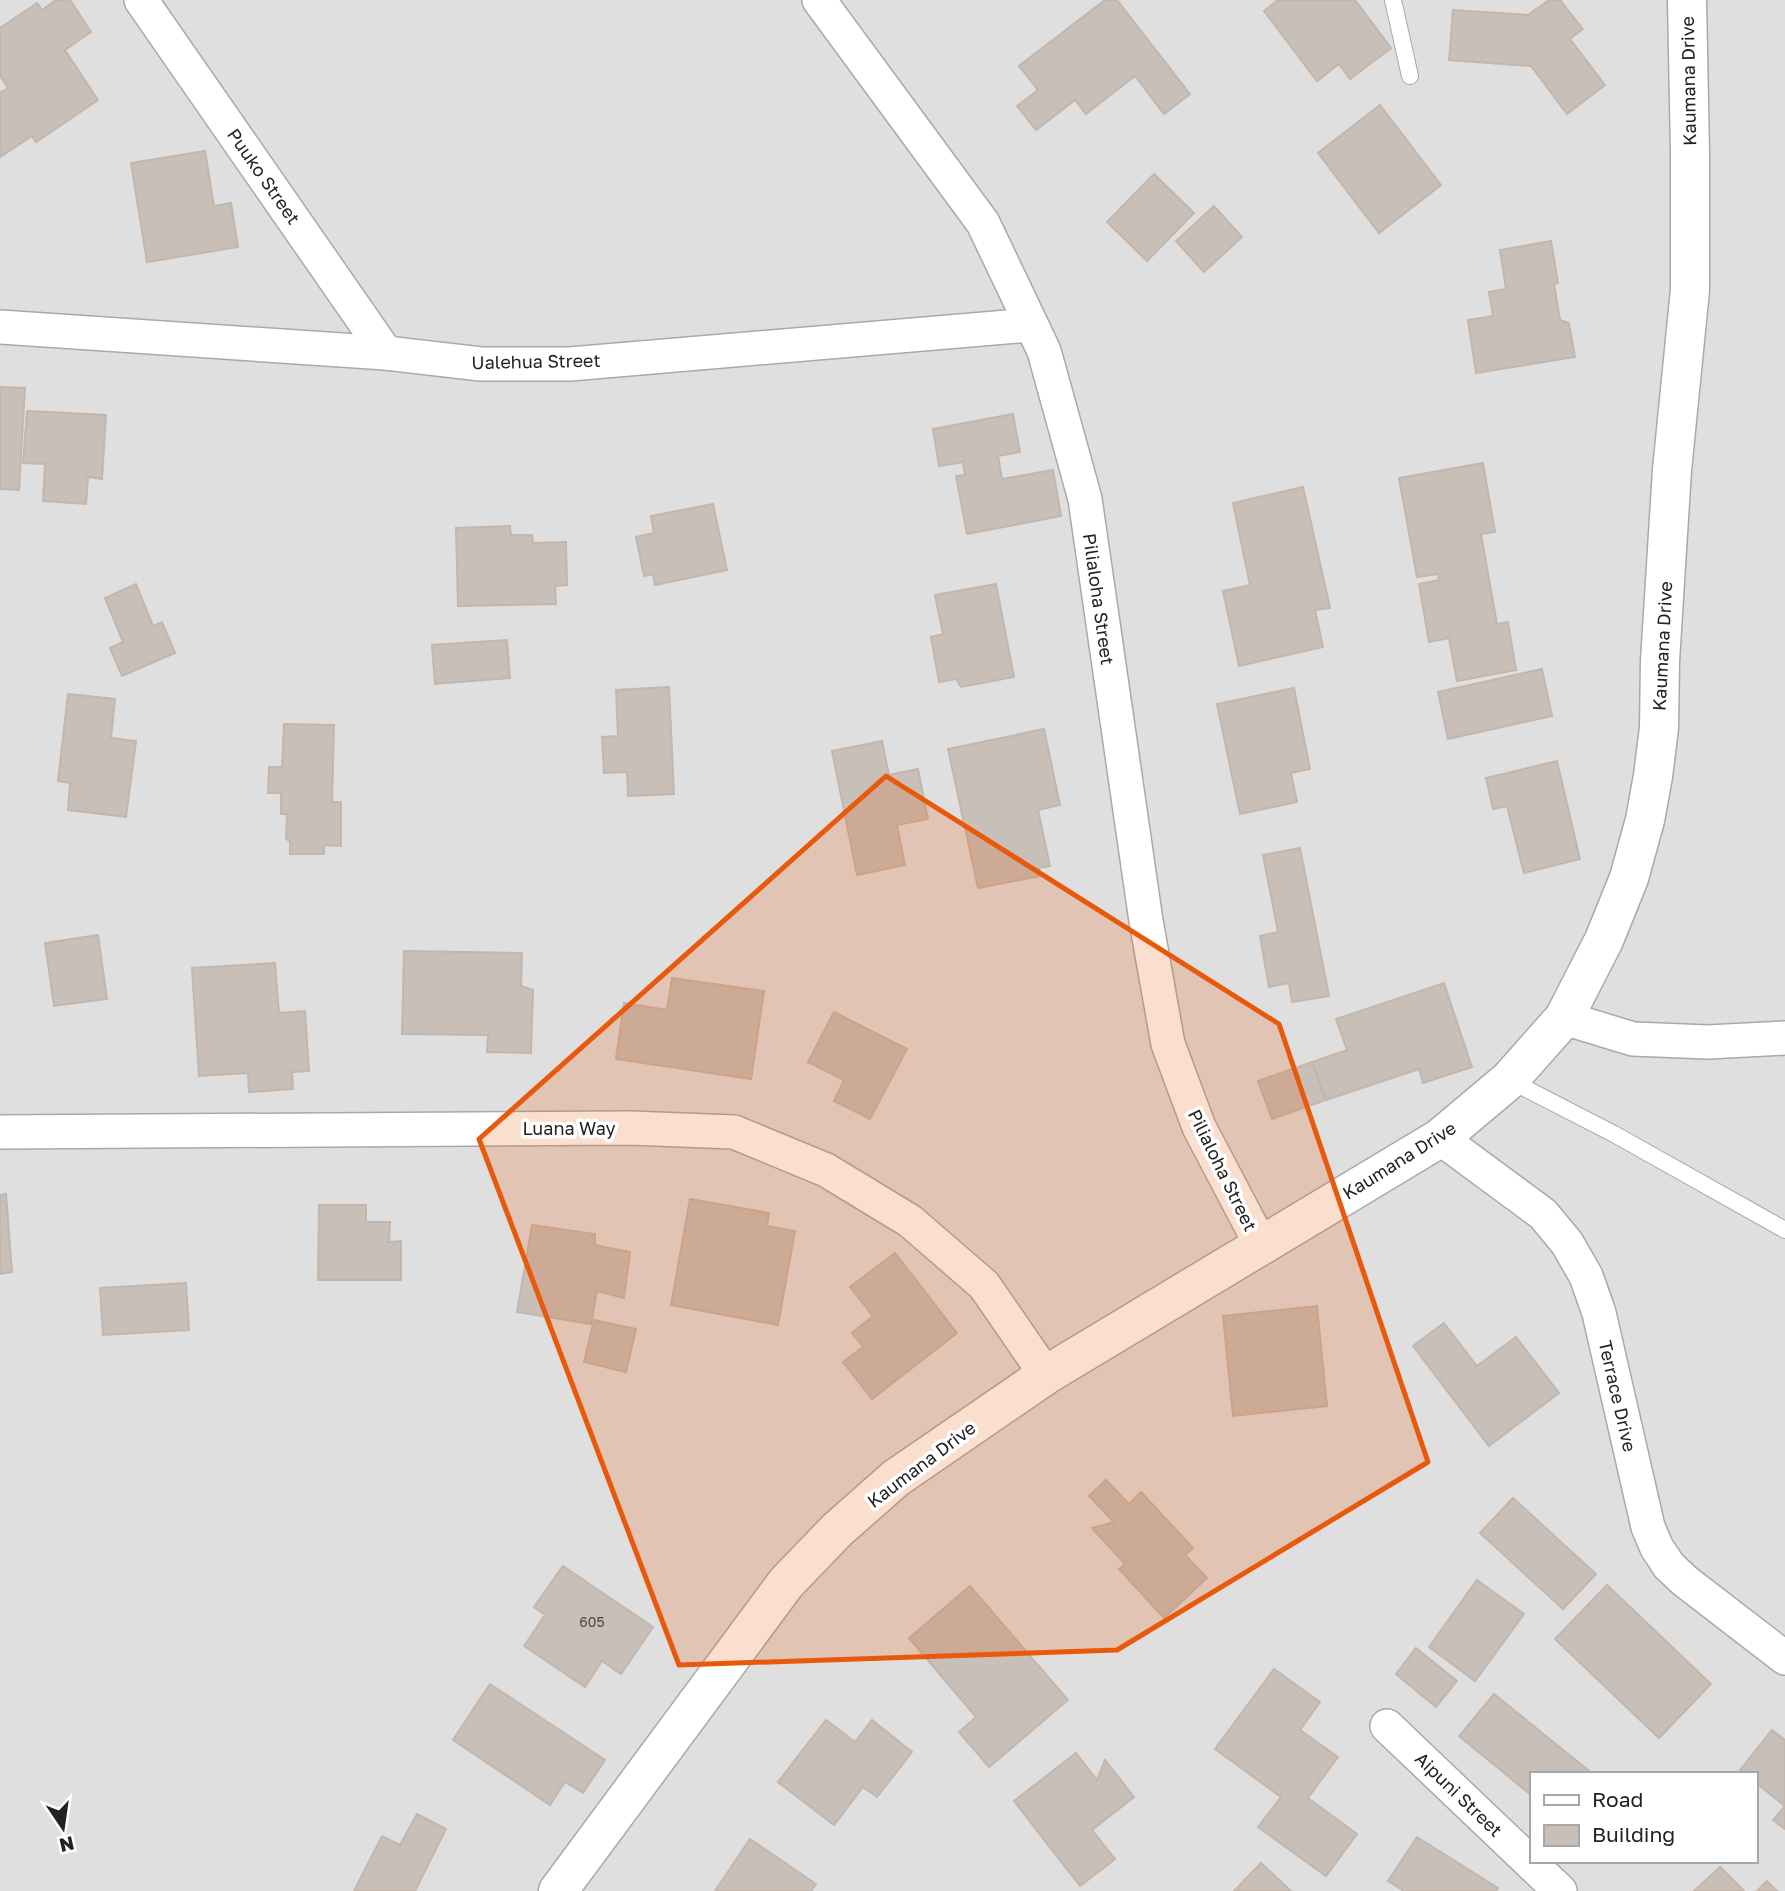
<svg xmlns="http://www.w3.org/2000/svg" width="1785" height="1891" font-family="'Golos Text',sans-serif">
  <style>
    .residential { fill: #e0dfdf; fill-rule: evenodd }
    .building { fill: #c7bfb8; stroke: #c4b6ab; stroke-width: 2 }
    .lines { fill: none; stroke-linecap: round; stroke-linejoin: round }
    .service-casing { stroke: #a9a9a9; stroke-width: 18 }
    .minor-casing { stroke: #a9a9a9; stroke-width: 36 }
    .tertiary-casing { stroke: #a9a9a9; stroke-width: 41 }
    .service { stroke: #fff; stroke-width: 16 }
    .minor { stroke: #fff; stroke-width: 33 }
    .tertiary { stroke: #fff; stroke-width: 38 }
    .marked { fill: #e8590c; fill-opacity: 0.2; stroke: #e8590c; stroke-width: 5; stroke-linejoin: round }
    .labels { text-anchor: middle; dominant-baseline: central; stroke-width: 7; stroke-linejoin: round; paint-order: stroke }
    .number-label { font-size: 14px; fill: #4b4948 }
    .street-label { font-size: 18px; fill: #222; stroke: #fff }
  </style>
  <rect width="100%" height="100%" fill="#f2efe9"/>
  <!-- residential -->
  <path class="residential" d="M0 0H1785V1891H0ZM1531 1774H1755V1861H1531Z"/>
  <!-- building -->
  <g class="building">
    <path d="M56 0H70L91 32 65 50 98 100 36 142 32 136 0 157V93L8 88 0 76V28L37 3 42 10Z"/>
    <path d="M1105 0H1117L1190 94 1164 114 1135 76 1086 114 1075 100 1036 130 1017 106 1038 90 1019 66Z"/>
    <path d="M1278 0H1355L1391 48 1350 79 1339 64 1317 81 1264 11Z"/>
    <path d="M1549 0H1560L1583 29 1570 39 1605 85 1567 114 1531 66 1449 60 1453 10 1528 15Z"/>
    <path d="M1380 105 1441 185 1379 233 1318 153Z"/>
    <path d="M205 151 214 206 231 203 238 247 147 262 131 163Z"/>
    <path d="M1154 174 1194 213 1147 261 1107 222Z"/>
    <path d="M1214 206 1242 237 1204 272 1176 241Z"/>
    <path d="M1551 241 1558 283 1554 284 1560 320 1569 323 1575 357 1476 373 1468 320 1493 316 1489 292 1506 289 1500 250Z"/>
    <path d="M0 387 25 388 19 490 0 489Z"/>
    <path d="M27 411 106 415 102 479 88 477 86 504 43 501 45 464 23 463Z"/>
    <path d="M1013 414 1020 452 998 456 1002 479 1053 470 1061 516 967 534 956 476 965 475 963 462 939 466 933 429Z"/>
    <path d="M1483 463 1495 532 1481 534 1497 624 1508 622 1516 670 1457 681 1449 638 1429 642 1419 584 1439 580 1438 574 1417 577 1399 478Z"/>
    <path d="M1303 487 1330 608 1315 610 1323 647 1239 666 1223 591 1250 585 1233 503Z"/>
    <path d="M713 504 727 570 655 585 653 574 644 576 636 537 654 533 651 516Z"/>
    <path d="M510 526 511 535H532L533 543 566 542 567 585 555 586 556 604 458 606 456 528Z"/>
    <path d="M136 584 153 626 162 622 175 653 122 676 110 648 123 642 105 598Z"/>
    <path d="M996 584 1014 677 961 687 956 679 939 682 931 637 943 634 935 595Z"/>
    <path d="M507 640 510 678 435 684 432 645Z"/>
    <path d="M1542 669 1552 716 1448 739 1438 692Z"/>
    <path d="M669 687 674 794 628 796 627 772 604 773 602 737 618 736 616 690Z"/>
    <path d="M1294 688 1310 769 1291 773 1297 802 1240 814 1217 704Z"/>
    <path d="M68 694 115 699 111 738 136 741 126 817 68 810 70 783 58 781Z"/>
    <path d="M284 724 334 725 332 802H341V846L324 845V854H290V841L286 839 287 814H281V793H268L269 767H282Z"/>
    <path d="M1044 729 1060 805 1038 810 1050 866 1039 868 1040 876 978 888 948 749Z"/>
    <path d="M882 741 889 775 918 769 928 819 897 825 905 865 857 875 832 751Z"/>
    <path d="M1557 761 1580 859 1524 873 1507 806 1493 809 1486 778Z"/>
    <path d="M1300 848 1329 996 1292 1002 1289 983 1269 987 1260 936 1278 932 1263 855Z"/>
    <path d="M98 935 107 999 54 1006 45 943Z"/>
    <path d="M404 951 522 953 521 986 533 990 531 1053 487 1052 488 1035 402 1034Z"/>
    <path d="M275 963 279 1013 305 1011 309 1071 292 1072 293 1089 249 1092 248 1073 199 1076 192 968Z"/>
    <path d="M672 978 764 991 751 1079 616 1059 624 1003 667 1010Z"/>
    <path d="M1444 983 1472 1067 1423 1083 1419 1069 1326 1100 1312 1062 1347 1050 1336 1019Z"/>
    <path d="M834 1012 907 1049 870 1119 834 1101 844 1080 808 1062Z"/>
    <path d="M1312 1062 1326 1100 1272 1119 1258 1081Z"/>
    <path d="M6 1194 12 1272 0 1274V1195Z"/>
    <path d="M690 1199 769 1213 767 1226 795 1231 778 1325 671 1305Z"/>
    <path d="M319 1205H366V1222H390L389 1242 401 1241V1280H318Z"/>
    <path d="M532 1225 595 1234V1245L630 1252 624 1298 597 1291 591 1324 517 1312Z"/>
    <path d="M895 1253 957 1333 872 1399 843 1362 863 1347 852 1333 873 1316 850 1287Z"/>
    <path d="M186 1283 189 1330 103 1335 100 1288Z"/>
    <path d="M1317 1306 1327 1406 1233 1416 1223 1316Z"/>
    <path d="M594 1320 636 1329 626 1372 584 1362Z"/>
    <path d="M1444 1323 1477 1366 1516 1337 1559 1393 1489 1446 1413 1346Z"/>
    <path d="M1106 1480 1129 1504 1141 1492 1193 1548 1185 1555 1207 1578 1164 1618 1119 1569 1125 1564 1092 1528 1114 1522 1089 1496Z"/>
    <path d="M1513 1498 1596 1574 1563 1609 1480 1533Z"/>
    <path d="M563 1566 653 1627 621 1674 602 1661 585 1687 524 1646 545 1615 534 1607Z"/>
    <path d="M1477 1580 1524 1614 1475 1681 1429 1647Z"/>
    <path d="M1607 1585 1711 1684 1659 1738 1555 1639Z"/>
    <path d="M970 1586 1068 1700 989 1767 959 1732 976 1717 909 1638Z"/>
    <path d="M1416 1648 1457 1681 1436 1707 1396 1674Z"/>
    <path d="M1274 1669 1320 1702 1300 1730 1338 1757 1308 1798 1357 1834 1326 1876 1258 1827 1281 1797 1215 1749Z"/>
    <path d="M490 1684 605 1760 583 1793 565 1782 550 1805 453 1740Z"/>
    <path d="M1494 1694 1593 1774H1531V1795L1459 1736Z"/>
    <path d="M826 1720 855 1742 872 1720 912 1752 877 1797 863 1787 834 1825 778 1782Z"/>
    <path d="M1772 1730 1785 1740V1829L1773 1820 1785 1806 1755 1782V1774H1745L1740 1770Z"/>
    <path d="M1076 1753 1097 1780 1105 1760 1134 1797 1092 1830 1115 1859 1080 1886 1014 1801Z"/>
    <path d="M417 1814 446 1829 415 1891H354L382 1836 400 1845Z"/>
    <path d="M1417 1837 1498 1888 1496 1891H1404L1388 1881Z"/>
    <path d="M750 1839 816 1884 811 1891H715Z"/>
    <path d="M1261 1863 1291 1891H1234Z"/>
    <path d="M1720 1867 1744 1891H1694Z"/>
    <path d="M1767 1881 1777 1891H1757Z"/>
  </g>
  <g class="lines">
    <defs>
      <g id="service">
        <path d="M1393 0 1410 76"/>
        <path d="M1509 1080 1614 1134 1785 1230"/>
      </g>
      <g id="minor">
        <path d="M141 0 386 353"/>
        <path d="M819 0 983 223 1044 351 1085 499 1146 921 1168 1044 1199 1127 1261 1245"/>
        <path d="M0 327 386 353 481 364H570L1030 325"/>
        <path d="M1564 1018 1633 1039 1708 1042 1785 1038"/>
        <path d="M0 1132 630 1128 734 1132 826 1170 910 1221 984 1285 1046 1375"/>
        <path d="M1440 1138 1543 1214 1567 1243 1586 1276 1599 1313 1648 1527 1657 1548 1669 1566 1685 1581 1785 1658"/>
        <path d="M1387 1726 1560 1891"/>
      </g>
      <path id="tertiary" d="M558 1891 786 1583 837 1530 896 1478 1046 1375 1440 1138 1509 1080 1564 1018 1604 940 1629 878 1645 820 1653 776 1659 728 1660 661 1672 470 1690 290V153L1687 0"/>
    </defs>
    <!-- service casing -->
    <use href="#service" class="service-casing"/>
    <!-- minor casing -->
    <use href="#minor" class="minor-casing"/>
    <!-- tertiary casing -->
    <use href="#tertiary" class="tertiary-casing"/>
    <!-- service -->
    <use href="#service" class="service"/>
    <!-- minor -->
    <use href="#minor" class="minor"/>
    <!-- tertiary -->
    <use href="#tertiary" class="tertiary"/>
  </g>
  <!-- marked area -->
  <path class="marked" d="M886 776 1279 1024 1428 1462 1117 1650 679 1665 479 1139Z"/>
  <g class="labels">
    <!-- number labels -->
    <g class="number-label">
      <text x="592" y="1621">605</text>
    </g>
    <!-- street labels -->
    <g class="street-label">
      <text transform="translate(1688 81) rotate(-91)">Kaumana Drive</text>
      <text transform="translate(264 176) rotate(55)">Puuko Street</text>
      <text transform="translate(536 361) rotate(-1)">Ualehua Street</text>
      <text transform="translate(1099 599) rotate(82)">Pilialoha Street</text>
      <text transform="translate(1662 646) rotate(-87)">Kaumana Drive</text>
      <text x="569" y="1128">Luana Way</text>
      <text transform="translate(1399 1160) rotate(-32)">Kaumana Drive</text>
      <text transform="translate(1223 1170) rotate(64)">Pilialoha Street</text>
      <text transform="translate(1618 1396) rotate(77)">Terrace Drive</text>
      <text transform="translate(921 1464) rotate(-37)">Kaumana Drive</text>
      <text transform="translate(1459 1794) rotate(44)">Aipuni Street</text>
    </g>
  </g>
  <!-- legend -->
  <rect x="1530" y="1772" width="228" height="91" fill="#ffffff" stroke="#a7a7a7" stroke-width="2"/>
  <rect x="1544" y="1795" width="35" height="10" fill="#ffffff" stroke="#a7a7a7" stroke-width="2"/>
  <text x="1592" y="1807" font-size="21" fill="#222222">Road</text>
  <rect x="1544" y="1825" width="35" height="21" fill="#c7bfb8" stroke="#a7a7a7" stroke-width="2"/>
  <text x="1592" y="1842" font-size="21" fill="#222222">Building</text>
  <!-- north arrow -->
  <g transform="translate(63 1828) rotate(167)" stroke="#ffffff" stroke-width="5" paint-order="stroke">
  <path d="M0-5L12 26L0 18L-12 26Z" fill="#222222"/>
  <text y="-10" font-size="19" font-weight="bold" text-anchor="middle" fill="#222222">N</text>
  </g>
</svg>
